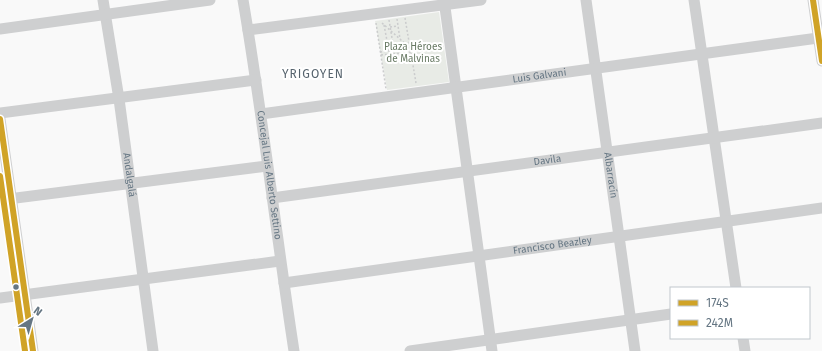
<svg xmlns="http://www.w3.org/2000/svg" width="822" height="351" font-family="'Fira Sans',sans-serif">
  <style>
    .green { fill: #e8ebe6 }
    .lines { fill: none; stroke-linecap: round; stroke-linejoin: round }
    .path { stroke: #cbcccd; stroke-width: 1.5; stroke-dasharray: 2 2; stroke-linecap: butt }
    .minor { stroke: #cecfd0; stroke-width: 11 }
    .bus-1-casing { stroke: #fff; stroke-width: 9 }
    .bus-2-casing { stroke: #fff; stroke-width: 9 }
    .bus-1 { stroke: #d0a327; stroke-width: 6 }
    .bus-2 { stroke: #d0a327; stroke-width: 6 }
    .bus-dot { fill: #657683; stroke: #fff; stroke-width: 1.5 }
    .labels { text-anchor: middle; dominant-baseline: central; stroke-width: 4; stroke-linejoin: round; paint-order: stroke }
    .park-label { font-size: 10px; fill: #687a64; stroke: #fff }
    .street-label { font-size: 10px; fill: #657683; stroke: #fff }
    .quarter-label { font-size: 12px; letter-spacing: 1px; fill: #57646e; stroke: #fff }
  </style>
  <rect width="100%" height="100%" fill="#f9f9f9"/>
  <!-- green -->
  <path class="green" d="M439 12 449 82 387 90 375 21Z"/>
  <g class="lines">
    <!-- path -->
    <g class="path">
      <path d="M405 18 416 83"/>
      <path d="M397 19 400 39"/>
      <path d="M389 20 394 50"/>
      <path d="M376 23 386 89"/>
      <path d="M382 23 410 48"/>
      <path d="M384 25 389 51"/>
      <path d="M390 27 398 26"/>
      <path d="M380 52 410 48"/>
      <path d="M381 55 411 52"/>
    </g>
    <!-- minor -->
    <g class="minor">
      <path id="s1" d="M103 0 119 99 153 351"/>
      <path id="s2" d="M243 0C263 117 276 234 294 351"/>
      <path d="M444 0 492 351"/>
      <path id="s3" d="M586 0 635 351"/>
      <path d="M694 0 736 288"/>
      <path d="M813 0 822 61"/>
      <path d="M0 29 210 0"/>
      <path d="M248 30 481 0"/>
      <path d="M0 113 256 80"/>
      <path id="s4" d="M261 114 818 38"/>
      <path d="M0 119 33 351"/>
      <path id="s5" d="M272 198 822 123"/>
      <path d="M0 200 267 166"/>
      <path id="s6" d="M284 283 822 208"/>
      <path d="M0 298 280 261"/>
      <path d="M743 338 745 351"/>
      <path d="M410 351 671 314"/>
    </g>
    <defs>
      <g id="bus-1">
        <path d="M813 0 822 61"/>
        <path d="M0 119 33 351"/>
      </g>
      <path id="bus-2" d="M0 176 25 351"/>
    </defs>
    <!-- bus-1 casing -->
    <use href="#bus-1" class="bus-1-casing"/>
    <!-- bus-2 casing -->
    <use href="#bus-2" class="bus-2-casing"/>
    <!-- bus-1 -->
    <use href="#bus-1" class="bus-1"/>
    <!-- bus-2 -->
    <use href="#bus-2" class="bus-2"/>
  </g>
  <!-- markers -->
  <circle class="bus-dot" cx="16" cy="287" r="3.5"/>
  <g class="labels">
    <!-- park labels -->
    <g class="park-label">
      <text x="413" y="47">Plaza Héroes<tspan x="413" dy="12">de Malvinas</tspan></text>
    </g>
    <!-- street labels -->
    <g class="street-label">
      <text stroke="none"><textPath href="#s4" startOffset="281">Luis Galvani</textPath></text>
      <text stroke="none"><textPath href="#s5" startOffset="278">Davila</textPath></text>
      <text stroke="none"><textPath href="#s1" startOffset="177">Andalgalá</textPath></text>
      <text stroke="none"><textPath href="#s2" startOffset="177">Concejal Luis Alberto Settino</textPath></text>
      <text stroke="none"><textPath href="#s3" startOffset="177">Albarracín</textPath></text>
      <text stroke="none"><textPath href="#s6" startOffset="271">Francisco Beazley</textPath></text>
    </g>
    <!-- quarter labels -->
    <g class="quarter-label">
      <text x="313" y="74">YRIGOYEN</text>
    </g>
  </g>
  <!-- legend -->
  <rect x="670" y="287" width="140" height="52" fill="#ffffff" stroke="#c1c8cd"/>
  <rect x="678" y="300" width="20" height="6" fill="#d0a327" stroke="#c1c8cd"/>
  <text x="706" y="307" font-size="12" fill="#657683">174S</text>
  <rect x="678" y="320" width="20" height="6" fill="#d0a327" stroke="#c1c8cd"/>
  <text x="706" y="327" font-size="12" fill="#657683">242M</text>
  <!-- north arrow -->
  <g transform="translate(32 319) rotate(37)" stroke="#ffffff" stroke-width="3" paint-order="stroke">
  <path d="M0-3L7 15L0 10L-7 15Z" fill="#657683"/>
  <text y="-6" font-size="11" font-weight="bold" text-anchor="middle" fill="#657683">N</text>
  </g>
</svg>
